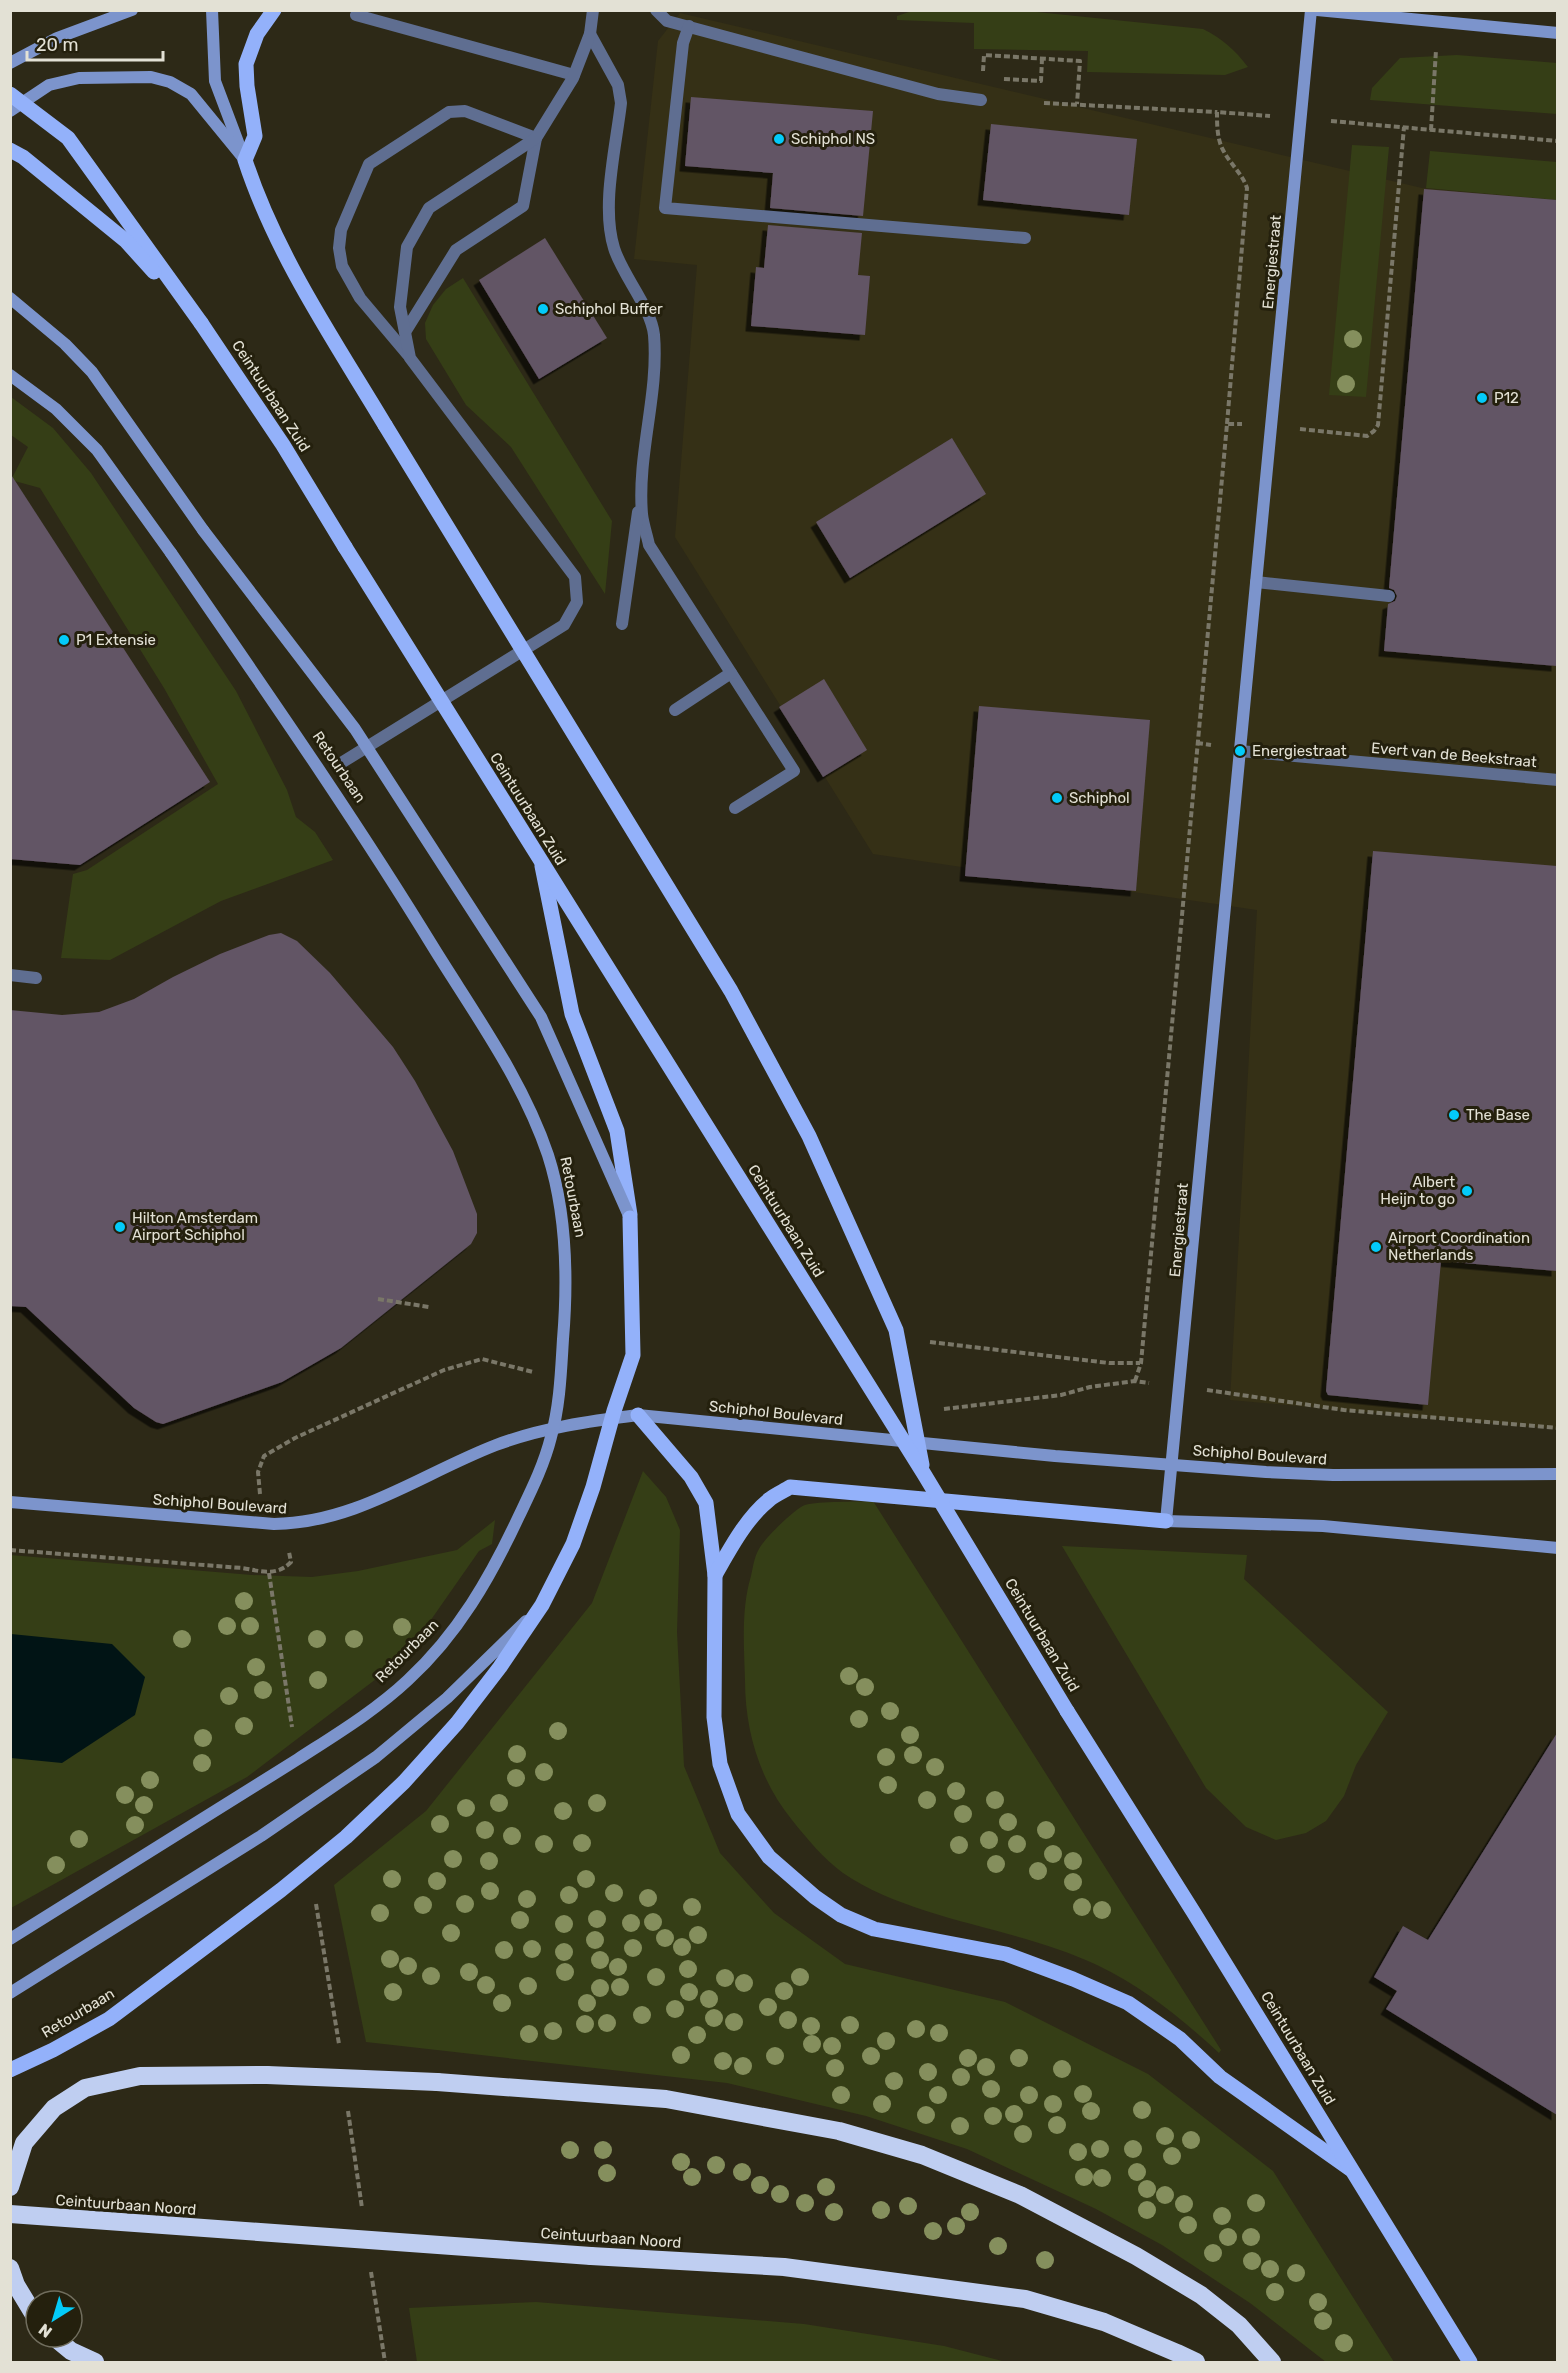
<svg xmlns="http://www.w3.org/2000/svg" width="1568" height="2373" font-family="Rubik,sans-serif">
  <style>
    .built { fill: #353016 }
    .green { fill: #353e16 }
    .water { fill: #011415 }
    .building { fill: #625465; filter: url(#shadow) }
    .lines { fill: none; stroke-linecap: round; stroke-linejoin: round }
    .path { stroke: #7a7768; stroke-width: 4; stroke-dasharray: 6 3; stroke-linecap: butt }
    .lane { stroke: #5f6e91; stroke-width: 12 }
    .street { stroke: #5f6e91; stroke-width: 12 }
    .secondary { stroke: #7c94cc; stroke-width: 12 }
    .primary { stroke: #93b1fa; stroke-width: 15 }
    .highway { stroke: #bfcef1; stroke-width: 18 }
    .secondary-bridge { stroke: #7c94cc; stroke-width: 12 }
    .primary-bridge { stroke: #93b1fa; stroke-width: 15 }
    .highway-bridge { stroke: #bfcef1; stroke-width: 18 }
    .tree { fill: #858f5d }
    .poi-dot { fill: #03cbf9; stroke: #24200d; stroke-width: 2 }
    .labels { text-anchor: middle; dominant-baseline: central; stroke-width: 6; stroke-linejoin: round; paint-order: stroke }
    .poi-label { font-size: 15px; fill: #e3e1d5; stroke: #24200d; text-anchor: start }
    .street-label { font-size: 15px; fill: #e3e1d5; stroke: #24200d }
  </style>
  <defs>
    <filter id="shadow"><feDropShadow dx="-5.5" dy="5.5" stdDeviation="0" flood-color="#0009"/></filter>
  </defs>
  <rect width="100%" height="100%" fill="#2d2917"/>
  <!-- built -->
  <path class="built" d="M680 13 1422 188 1557 200V1429L1230 1400 1257 910 873 854 675 537 697 265 634 259 658 41Z"/>
  <!-- green -->
  <g class="green">
    <path d="M1017 10 1203 29C1223 39 1235 50 1248 67L1225 75 1087 72 1088 51 974 49V23L897 20V16L912 11Z"/>
    <path d="M1457 55 1557 63V114L1370 100 1372 88 1400 58Z"/>
    <path d="M1352 145 1389 147 1366 397 1329 395Z"/>
    <path d="M1430 151 1557 162V200L1426 188Z"/>
    <path d="M463 278 612 521 605 594 511 447 466 405 426 339 425 323 433 305 446 289Z"/>
    <path d="M11 397 53 428 91 473 236 691 287 790 296 817 315 832 333 860 221 901 110 960 61 958 73 874 87 870 218 784 164 688 40 488 11 480 28 447 11 435Z"/>
    <path d="M643 1471 666 1497 680 1530 677 1632 684 1766 720 1853 774 1913 845 1964 1005 2002 1148 2074 1273 2171 1394 2362H1326L1250 2303 1162 2245 1096 2209 967 2149 866 2116 727 2083 366 2042 334 1885 426 1811 592 1603Z"/>
    <path d="M873 1501 1221 2050 1219 2053C1181 2018 1143 1987 1097 1965 1018 1927 913 1921 843 1873 823 1858 808 1840 792 1820 760 1781 745 1731 745 1680 744 1646 741 1609 751 1576 753 1568 754 1557 759 1549 764 1539 794 1509 805 1505 819 1501 857 1502 873 1501Z"/>
    <path d="M495 1520 492 1544 479 1551 405 1657 247 1777 11 1908 10 1555 252 1575 312 1577 358 1571 457 1550Z"/>
    <path d="M1062 1546 1247 1555 1244 1579 1388 1712 1356 1765 1344 1796 1326 1821 1306 1833 1276 1840 1246 1827 1206 1788Z"/>
    <path d="M536 2302 804 2324 944 2346 1006 2362H417L409 2308Z"/>
  </g>
  <!-- water -->
  <path class="water" d="M11 1634 112 1644 145 1677 135 1715 62 1763 11 1758Z"/>
  <!-- building -->
  <g class="building">
    <path d="M691 97 873 111 863 216 770 208 773 173 685 166Z"/>
    <path d="M991 124 1137 139 1129 215 983 200Z"/>
    <path d="M1424 189 1557 200V666L1384 651 1388 604 1395 601 1397 596 1394 590 1389 588Z"/>
    <path d="M768 225 862 233 858 275 870 276 865 335 751 326 756 267 764 268Z"/>
    <path d="M545 238 607 338 539 379 479 280Z"/>
    <path d="M952 438 986 494 850 578 816 522Z"/>
    <path d="M10 473 210 782 80 865 10 859Z"/>
    <path d="M824 679 867 750 823 777 779 707Z"/>
    <path d="M979 706 1150 720 1136 891 965 876Z"/>
    <path d="M1373 851 1557 866V1271L1441 1261 1428 1405 1328 1395 1326 1391Z"/>
    <path d="M281 933 297 941 330 973 393 1047 415 1081 453 1151 477 1214V1233L471 1244 341 1348 282 1382 163 1424 156 1422 134 1408 26 1307 10 1306V1010L62 1015 99 1012 134 999 173 977 220 954 269 935Z"/>
    <path d="M1557 1733V2115L1386 2009 1397 1991 1374 1977 1403 1926 1428 1940Z"/>
  </g>
  <g class="lines">
    <!-- path -->
    <g class="path">
      <path d="M983 71 984 55 1080 61 1077 104"/>
      <path d="M1004 79 1041 81 1042 59"/>
      <path d="M1044 103 1217 112"/>
      <path d="M1331 121 1558 141"/>
      <path d="M1431 130 1436 50"/>
      <path d="M1227 424 1247 188C1242 173 1230 164 1223 150 1217 139 1217 124 1217 112L1270 116"/>
      <path d="M1300 429 1367 436 1374 431 1378 425 1404 127"/>
      <path d="M1197 743 1211 745"/>
      <path d="M378 1299 429 1307"/>
      <path d="M930 1342 1109 1363H1140"/>
      <path d="M1135 1381 1141 1363 1227 424H1242"/>
      <path d="M1207 1390 1344 1410 1558 1428"/>
      <path d="M944 1409 1061 1395 1090 1387 1135 1381 1149 1383"/>
      <path d="M260 1494 258 1472 264 1456 295 1438 444 1370 482 1359 533 1372"/>
      <path d="M10 1550 242 1568C261 1571 276 1577 291 1562L289 1552"/>
      <path d="M269 1573 292 1727"/>
      <path d="M316 1904 339 2044"/>
      <path d="M348 2111 362 2208"/>
      <path d="M371 2272 385 2362"/>
    </g>
    <!-- lane -->
    <g class="lane">
      <path d="M656 10 667 21 938 94 981 100"/>
      <path d="M356 15 574 75"/>
      <path d="M689 26 683 43 665 208 1025 238"/>
      <path d="M590 34 618 85 621 103C616 147 601 206 614 248 622 275 651 307 654 335 659 395 637 454 642 514 643 524 647 535 649 545L794 771 735 808"/>
      <path d="M405 332 456 250 523 206 536 138 465 111 449 112 369 164 341 230 339 248 342 266 360 298 408 355"/>
      <path d="M1256 582 1389 596"/>
      <path d="M622 624 638 512"/>
      <path d="M675 710 731 673"/>
      <path d="M341 763 564 625 577 602 575 577 410 358 400 307 407 247 429 208 536 138 573 78 590 34 593 10"/>
      <path d="M10 975 36 978"/>
    </g>
    <!-- street -->
    <path class="street" d="M1240 751 1558 780"/>
    <!-- secondary -->
    <g class="secondary">
      <path d="M212 10 215 81 241 150"/>
      <path d="M1311 10 1166 1521 1323 1526 1558 1548"/>
      <path d="M1317 10 1558 33"/>
      <path d="M10 63 57 38 132 10"/>
      <path d="M10 111 49 85 79 78 151 77 170 82 191 94 245 160"/>
      <path d="M10 298 65 344 92 372 203 530"/>
      <path d="M10 375 56 409 97 450 171 553"/>
      <path d="M10 1502 274 1524C356 1523 421 1474 496 1445 541 1428 590 1421 638 1415L1055 1456 1266 1472 1333 1475 1558 1474"/>
    </g>
    <!-- primary -->
    <g class="primary">
      <path d="M274 10 257 34 246 64 247 86 255 136 245 160C276 255 334 340 385 425"/>
      <path d="M201 323 283 445 345 547"/>
      <path d="M542 866 572 1014 617 1131 630 1215"/>
      <path d="M638 1415 691 1477 706 1503 715 1575 714 1717 720 1764 738 1814 769 1857 815 1897 841 1915 874 1929 1006 1954 1073 1979 1128 2003 1180 2039 1220 2077 1350 2169"/>
      <path d="M715 1575C730 1549 746 1518 770 1499 776 1494 784 1491 790 1487L1166 1521"/>
      <path d="M1067 1711 1194 1913 1470 2362"/>
    </g>
    <!-- highway -->
    <g class="highway">
      <path d="M437 2082 666 2099 839 2131 922 2155 1020 2195 1136 2256 1201 2295 1239 2325 1272 2362"/>
      <path d="M10 2187 24 2143 54 2108 85 2088 140 2076 267 2075"/>
      <path d="M591 2256 784 2267 1025 2299 1104 2322 1177 2353 1196 2362"/>
      <path d="M10 2268 16 2285 36 2318"/>
      <path d="M54 2337 71 2351 95 2362"/>
    </g>
    <!-- secondary-bridge -->
    <g class="secondary-bridge">
      <path d="M203 530 355 729 541 1017 630 1218"/>
      <path d="M10 1939 298 1759C335 1735 375 1711 408 1680 458 1634 490 1578 519 1516 531 1491 544 1465 551 1437 560 1405 561 1371 563 1339 568 1278 567 1214 548 1155 523 1081 476 1016 435 950 352 814 261 684 171 553"/>
      <path d="M10 1993 261 1836 376 1757 447 1698 526 1621"/>
    </g>
    <!-- primary-bridge -->
    <g class="primary-bridge">
      <path d="M10 94 68 138 201 323"/>
      <path d="M10 150 23 157 126 241 154 272"/>
      <path d="M385 425 731 991 809 1136 896 1330 922 1465"/>
      <path d="M345 547 924 1474 1067 1711"/>
      <path d="M10 2070 53 2050 109 2019 281 1890 346 1837 404 1782 457 1723 500 1667 542 1605 573 1544 593 1487 614 1411 633 1355 630 1218"/>
    </g>
    <!-- highway-bridge -->
    <g class="highway-bridge">
      <path d="M267 2075 437 2082"/>
      <path d="M10 2214 591 2256"/>
    </g>
  </g>
  <!-- trees -->
  <g class="tree">
    <circle cx="1353" cy="339" r="9"/>
    <circle cx="1346" cy="384" r="9"/>
    <circle cx="244" cy="1601" r="9"/>
    <circle cx="227" cy="1626" r="9"/>
    <circle cx="250" cy="1626" r="9"/>
    <circle cx="402" cy="1627" r="9"/>
    <circle cx="182" cy="1639" r="9"/>
    <circle cx="317" cy="1639" r="9"/>
    <circle cx="354" cy="1639" r="9"/>
    <circle cx="256" cy="1667" r="9"/>
    <circle cx="849" cy="1676" r="9"/>
    <circle cx="318" cy="1680" r="9"/>
    <circle cx="865" cy="1687" r="9"/>
    <circle cx="263" cy="1690" r="9"/>
    <circle cx="229" cy="1696" r="9"/>
    <circle cx="890" cy="1711" r="9"/>
    <circle cx="859" cy="1719" r="9"/>
    <circle cx="244" cy="1726" r="9"/>
    <circle cx="558" cy="1731" r="9"/>
    <circle cx="910" cy="1735" r="9"/>
    <circle cx="203" cy="1738" r="9"/>
    <circle cx="517" cy="1754" r="9"/>
    <circle cx="913" cy="1755" r="9"/>
    <circle cx="886" cy="1757" r="9"/>
    <circle cx="202" cy="1763" r="9"/>
    <circle cx="935" cy="1767" r="9"/>
    <circle cx="544" cy="1772" r="9"/>
    <circle cx="516" cy="1778" r="9"/>
    <circle cx="150" cy="1780" r="9"/>
    <circle cx="888" cy="1785" r="9"/>
    <circle cx="956" cy="1791" r="9"/>
    <circle cx="125" cy="1795" r="9"/>
    <circle cx="927" cy="1800" r="9"/>
    <circle cx="995" cy="1800" r="9"/>
    <circle cx="499" cy="1803" r="9"/>
    <circle cx="597" cy="1803" r="9"/>
    <circle cx="144" cy="1805" r="9"/>
    <circle cx="466" cy="1808" r="9"/>
    <circle cx="563" cy="1811" r="9"/>
    <circle cx="963" cy="1814" r="9"/>
    <circle cx="1008" cy="1822" r="9"/>
    <circle cx="440" cy="1824" r="9"/>
    <circle cx="135" cy="1825" r="9"/>
    <circle cx="485" cy="1830" r="9"/>
    <circle cx="1046" cy="1830" r="9"/>
    <circle cx="512" cy="1836" r="9"/>
    <circle cx="79" cy="1839" r="9"/>
    <circle cx="989" cy="1840" r="9"/>
    <circle cx="582" cy="1843" r="9"/>
    <circle cx="544" cy="1844" r="9"/>
    <circle cx="1017" cy="1844" r="9"/>
    <circle cx="959" cy="1845" r="9"/>
    <circle cx="1053" cy="1854" r="9"/>
    <circle cx="453" cy="1859" r="9"/>
    <circle cx="489" cy="1861" r="9"/>
    <circle cx="1073" cy="1861" r="9"/>
    <circle cx="996" cy="1864" r="9"/>
    <circle cx="56" cy="1865" r="9"/>
    <circle cx="1038" cy="1871" r="9"/>
    <circle cx="392" cy="1879" r="9"/>
    <circle cx="586" cy="1879" r="9"/>
    <circle cx="437" cy="1881" r="9"/>
    <circle cx="1073" cy="1882" r="9"/>
    <circle cx="490" cy="1891" r="9"/>
    <circle cx="614" cy="1893" r="9"/>
    <circle cx="569" cy="1895" r="9"/>
    <circle cx="648" cy="1898" r="9"/>
    <circle cx="527" cy="1899" r="9"/>
    <circle cx="465" cy="1904" r="9"/>
    <circle cx="423" cy="1905" r="9"/>
    <circle cx="692" cy="1907" r="9"/>
    <circle cx="1082" cy="1907" r="9"/>
    <circle cx="1102" cy="1910" r="9"/>
    <circle cx="380" cy="1913" r="9"/>
    <circle cx="597" cy="1919" r="9"/>
    <circle cx="520" cy="1920" r="9"/>
    <circle cx="653" cy="1922" r="9"/>
    <circle cx="631" cy="1923" r="9"/>
    <circle cx="564" cy="1924" r="9"/>
    <circle cx="451" cy="1933" r="9"/>
    <circle cx="698" cy="1935" r="9"/>
    <circle cx="665" cy="1938" r="9"/>
    <circle cx="595" cy="1940" r="9"/>
    <circle cx="682" cy="1947" r="9"/>
    <circle cx="633" cy="1948" r="9"/>
    <circle cx="532" cy="1949" r="9"/>
    <circle cx="504" cy="1950" r="9"/>
    <circle cx="564" cy="1952" r="9"/>
    <circle cx="390" cy="1959" r="9"/>
    <circle cx="600" cy="1960" r="9"/>
    <circle cx="408" cy="1966" r="9"/>
    <circle cx="618" cy="1967" r="9"/>
    <circle cx="688" cy="1969" r="9"/>
    <circle cx="469" cy="1972" r="9"/>
    <circle cx="565" cy="1972" r="9"/>
    <circle cx="431" cy="1976" r="9"/>
    <circle cx="656" cy="1977" r="9"/>
    <circle cx="800" cy="1977" r="9"/>
    <circle cx="725" cy="1978" r="9"/>
    <circle cx="744" cy="1983" r="9"/>
    <circle cx="486" cy="1985" r="9"/>
    <circle cx="528" cy="1986" r="9"/>
    <circle cx="620" cy="1987" r="9"/>
    <circle cx="600" cy="1988" r="9"/>
    <circle cx="784" cy="1991" r="9"/>
    <circle cx="393" cy="1992" r="9"/>
    <circle cx="689" cy="1992" r="9"/>
    <circle cx="709" cy="1999" r="9"/>
    <circle cx="502" cy="2003" r="9"/>
    <circle cx="587" cy="2003" r="9"/>
    <circle cx="768" cy="2007" r="9"/>
    <circle cx="675" cy="2009" r="9"/>
    <circle cx="642" cy="2015" r="9"/>
    <circle cx="714" cy="2018" r="9"/>
    <circle cx="788" cy="2020" r="9"/>
    <circle cx="734" cy="2022" r="9"/>
    <circle cx="607" cy="2023" r="9"/>
    <circle cx="585" cy="2024" r="9"/>
    <circle cx="850" cy="2025" r="9"/>
    <circle cx="811" cy="2026" r="9"/>
    <circle cx="916" cy="2029" r="9"/>
    <circle cx="553" cy="2031" r="9"/>
    <circle cx="939" cy="2033" r="9"/>
    <circle cx="529" cy="2034" r="9"/>
    <circle cx="697" cy="2035" r="9"/>
    <circle cx="886" cy="2041" r="9"/>
    <circle cx="812" cy="2044" r="9"/>
    <circle cx="832" cy="2046" r="9"/>
    <circle cx="681" cy="2055" r="9"/>
    <circle cx="775" cy="2056" r="9"/>
    <circle cx="871" cy="2056" r="9"/>
    <circle cx="968" cy="2058" r="9"/>
    <circle cx="1019" cy="2058" r="9"/>
    <circle cx="723" cy="2061" r="9"/>
    <circle cx="743" cy="2066" r="9"/>
    <circle cx="986" cy="2067" r="9"/>
    <circle cx="835" cy="2068" r="9"/>
    <circle cx="1062" cy="2069" r="9"/>
    <circle cx="928" cy="2072" r="9"/>
    <circle cx="961" cy="2077" r="9"/>
    <circle cx="894" cy="2081" r="9"/>
    <circle cx="991" cy="2089" r="9"/>
    <circle cx="1083" cy="2094" r="9"/>
    <circle cx="841" cy="2095" r="9"/>
    <circle cx="938" cy="2095" r="9"/>
    <circle cx="1029" cy="2095" r="9"/>
    <circle cx="882" cy="2104" r="9"/>
    <circle cx="1053" cy="2104" r="9"/>
    <circle cx="1142" cy="2110" r="9"/>
    <circle cx="1091" cy="2111" r="9"/>
    <circle cx="1014" cy="2114" r="9"/>
    <circle cx="926" cy="2115" r="9"/>
    <circle cx="993" cy="2116" r="9"/>
    <circle cx="1057" cy="2125" r="9"/>
    <circle cx="960" cy="2126" r="9"/>
    <circle cx="1023" cy="2134" r="9"/>
    <circle cx="1165" cy="2136" r="9"/>
    <circle cx="1191" cy="2140" r="9"/>
    <circle cx="1100" cy="2149" r="9"/>
    <circle cx="1133" cy="2149" r="9"/>
    <circle cx="570" cy="2150" r="9"/>
    <circle cx="603" cy="2150" r="9"/>
    <circle cx="1078" cy="2152" r="9"/>
    <circle cx="1172" cy="2156" r="9"/>
    <circle cx="681" cy="2162" r="9"/>
    <circle cx="716" cy="2165" r="9"/>
    <circle cx="742" cy="2172" r="9"/>
    <circle cx="1137" cy="2172" r="9"/>
    <circle cx="607" cy="2173" r="9"/>
    <circle cx="692" cy="2177" r="9"/>
    <circle cx="1084" cy="2177" r="9"/>
    <circle cx="1102" cy="2178" r="9"/>
    <circle cx="760" cy="2185" r="9"/>
    <circle cx="826" cy="2187" r="9"/>
    <circle cx="1147" cy="2189" r="9"/>
    <circle cx="780" cy="2194" r="9"/>
    <circle cx="1165" cy="2195" r="9"/>
    <circle cx="805" cy="2203" r="9"/>
    <circle cx="1256" cy="2203" r="9"/>
    <circle cx="1184" cy="2204" r="9"/>
    <circle cx="908" cy="2206" r="9"/>
    <circle cx="881" cy="2210" r="9"/>
    <circle cx="1147" cy="2210" r="9"/>
    <circle cx="834" cy="2212" r="9"/>
    <circle cx="970" cy="2212" r="9"/>
    <circle cx="1222" cy="2216" r="9"/>
    <circle cx="1188" cy="2225" r="9"/>
    <circle cx="956" cy="2226" r="9"/>
    <circle cx="933" cy="2231" r="9"/>
    <circle cx="1228" cy="2237" r="9"/>
    <circle cx="1251" cy="2237" r="9"/>
    <circle cx="998" cy="2246" r="9"/>
    <circle cx="1213" cy="2253" r="9"/>
    <circle cx="1045" cy="2260" r="9"/>
    <circle cx="1252" cy="2261" r="9"/>
    <circle cx="1270" cy="2269" r="9"/>
    <circle cx="1296" cy="2273" r="9"/>
    <circle cx="1275" cy="2292" r="9"/>
    <circle cx="1318" cy="2302" r="9"/>
    <circle cx="1323" cy="2321" r="9"/>
    <circle cx="1344" cy="2343" r="9"/>
  </g>
  <!-- markers -->
  <g class="poi-dot">
    <circle cx="779" cy="139" r="6"/>
    <circle cx="543" cy="309" r="6"/>
    <circle cx="1482" cy="398" r="6"/>
    <circle cx="64" cy="640" r="6"/>
    <circle cx="1240" cy="751" r="6"/>
    <circle cx="1057" cy="798" r="6"/>
    <circle cx="1454" cy="1115" r="6"/>
    <circle cx="1467" cy="1191" r="6"/>
    <circle cx="120" cy="1227" r="6"/>
    <circle cx="1376" cy="1247" r="6"/>
  </g>
  <g class="labels">
    <!-- poi labels -->
    <g class="poi-label">
      <text x="791" y="139">Schiphol NS</text>
      <text x="555" y="309">Schiphol Buffer</text>
      <text x="1494" y="398">P12</text>
      <text x="76" y="640">P1 Extensie</text>
      <text x="1252" y="751">Energiestraat</text>
      <text x="1069" y="798">Schiphol</text>
      <text x="1466" y="1115">The Base</text>
      <text x="1455" y="1182" text-anchor="end">Albert<tspan x="1455" dy="17">Heijn to go</tspan></text>
      <text x="132" y="1218">Hilton Amsterdam<tspan x="132" dy="17">Airport Schiphol</tspan></text>
      <text x="1388" y="1238">Airport Coordination<tspan x="1388" dy="17">Netherlands</tspan></text>
    </g>
    <!-- street labels -->
    <g class="street-label">
      <text transform="translate(1272 262) rotate(-85)">Energiestraat</text>
      <text transform="translate(271 396) rotate(57)">Ceintuurbaan Zuid</text>
      <text transform="translate(1454 755) rotate(5)">Evert van de Beekstraat</text>
      <text transform="translate(339 767) rotate(56)">Retourbaan</text>
      <text transform="translate(528 809) rotate(58)">Ceintuurbaan Zuid</text>
      <text transform="translate(573 1197) rotate(79)">Retourbaan</text>
      <text transform="translate(786 1221) rotate(58)">Ceintuurbaan Zuid</text>
      <text transform="translate(1179 1230) rotate(-85)">Energiestraat</text>
      <text transform="translate(776 1413) rotate(6)">Schiphol Boulevard</text>
      <text transform="translate(1260 1455) rotate(4)">Schiphol Boulevard</text>
      <text transform="translate(220 1504) rotate(4)">Schiphol Boulevard</text>
      <text transform="translate(1042 1635) rotate(59)">Ceintuurbaan Zuid</text>
      <text transform="translate(407 1651) rotate(-45)">Retourbaan</text>
      <text transform="translate(78 2013) rotate(-31)">Retourbaan</text>
      <text transform="translate(1298 2048) rotate(59)">Ceintuurbaan Zuid</text>
      <text transform="translate(126 2205) rotate(4)">Ceintuurbaan Noord</text>
      <text transform="translate(611 2238) rotate(4)">Ceintuurbaan Noord</text>
    </g>
  </g>
  <!-- border -->
  <rect width="1568" height="2373" fill="none" stroke="#e3e1d5" stroke-width="24"/>
  <!-- north arrow -->
  <g transform="translate(54 2319) rotate(217)"><circle r="28" fill="#24200d" stroke="#706d5d" stroke-width="1.5"/>
  <path d="M0-4.5L10 22L0 15L-10 22Z" fill="#03cbf9"/>
  <text y="-9" font-size="16" font-weight="bold" text-anchor="middle" fill="#e3e1d5">N</text>
  </g>
  <!-- scale -->
  <path d="M27 51v9h136v-9" fill="none" stroke="#e3e1d5" stroke-width="3"/>
  <text x="36" y="51" font-size="18" fill="#e3e1d5" stroke="#24200d" stroke-width="4.5" paint-order="stroke">20 m</text>
</svg>
